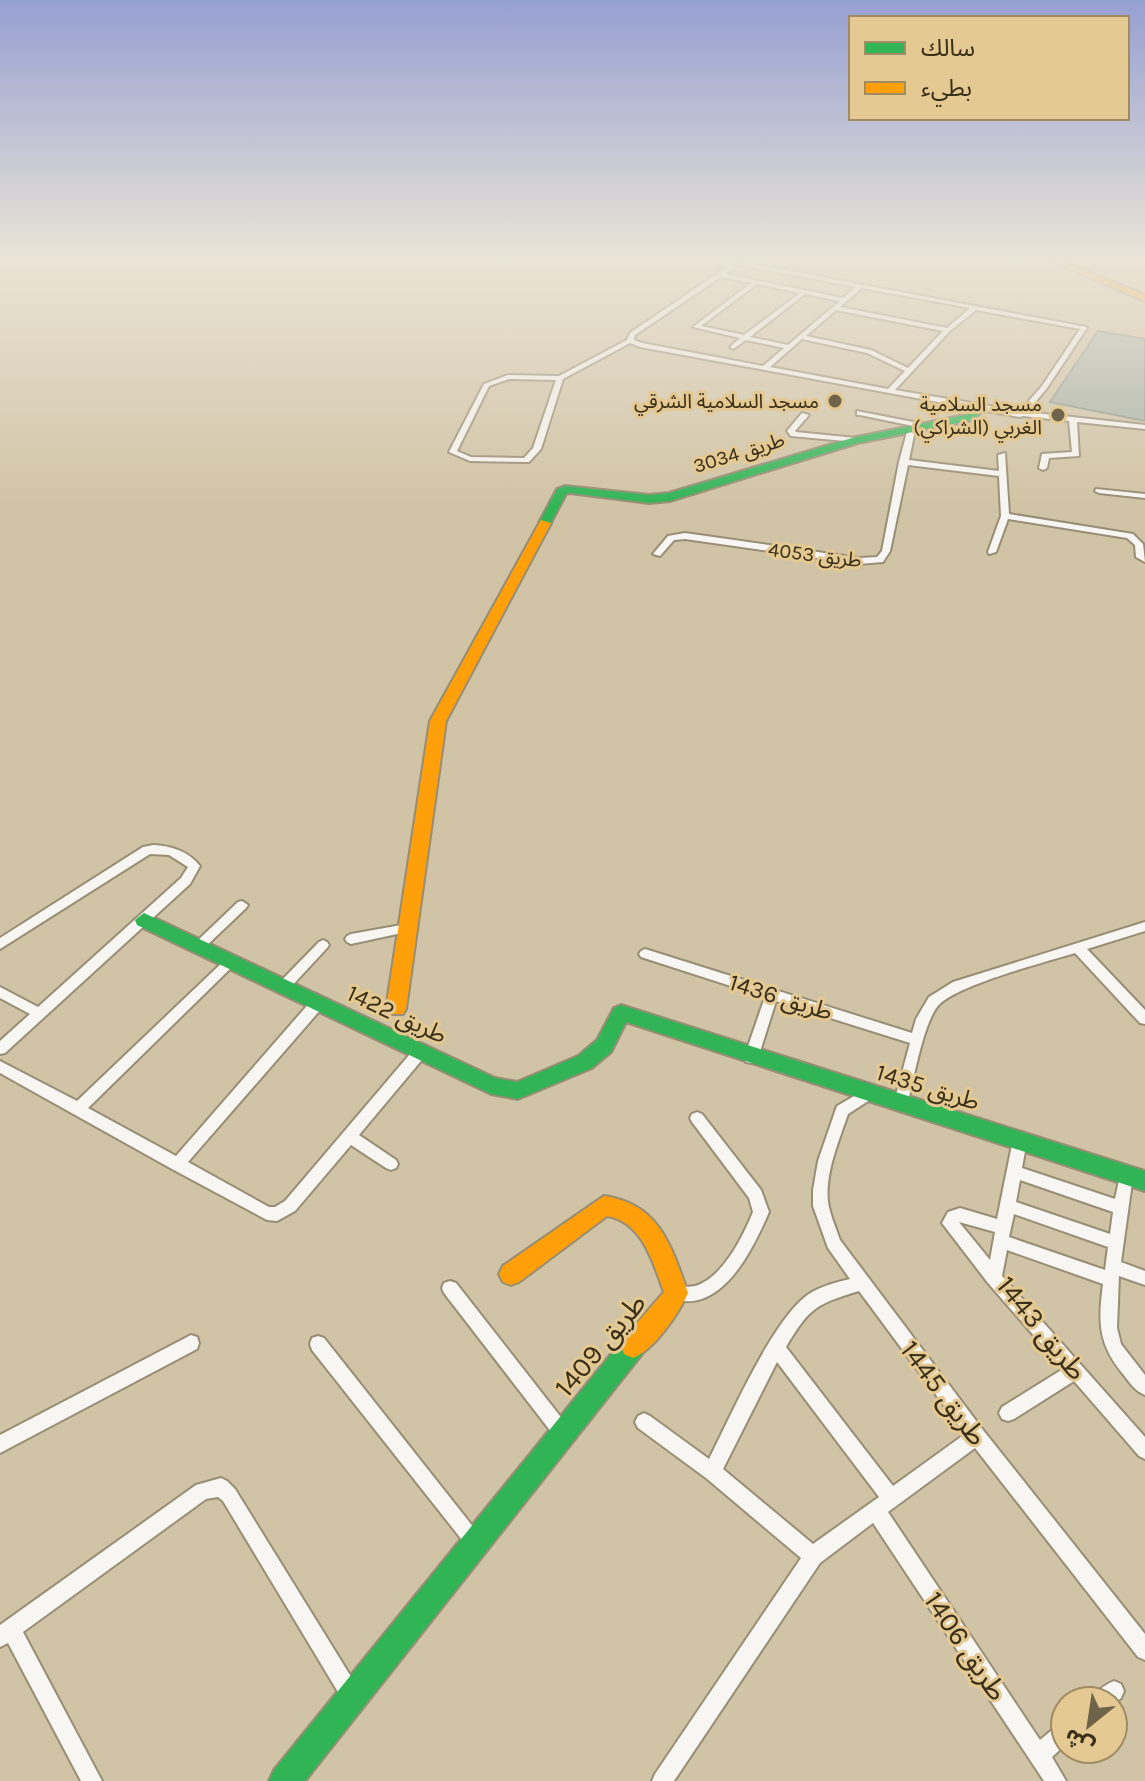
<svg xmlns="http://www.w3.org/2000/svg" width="1145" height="1781" font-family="Karla,'Noto Sans Arabic',sans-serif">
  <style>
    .building { fill: #a9b1a6; stroke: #8f988c; stroke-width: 2 }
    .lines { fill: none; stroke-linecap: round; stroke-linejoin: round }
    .street-casing { stroke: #988d75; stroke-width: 4 }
    .fast-casing { stroke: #988d75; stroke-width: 4 }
    .slow-casing { stroke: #988d75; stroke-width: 4 }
    .street { fill: #f8f6f2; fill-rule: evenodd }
    .fast { fill: #30b455; fill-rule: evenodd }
    .slow { fill: #ff9f0a; fill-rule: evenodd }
    .poi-dot { fill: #6f634a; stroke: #e4c992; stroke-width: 3 }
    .labels { text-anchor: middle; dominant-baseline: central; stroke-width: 6; stroke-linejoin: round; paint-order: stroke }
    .far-poi-label { font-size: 20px; fill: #3a2f19; stroke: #e4c992; text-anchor: end }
    .far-street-label { font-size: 20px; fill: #3a2f19; stroke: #e4c992 }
    .street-label { font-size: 24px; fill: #3a2f19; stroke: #e4c992 }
    .near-street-label { font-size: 28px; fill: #3a2f19; stroke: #e4c992 }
  </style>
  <rect width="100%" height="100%" fill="#d1c3a5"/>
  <!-- building -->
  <path class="building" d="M1098 331 1145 339V421L1050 402Z"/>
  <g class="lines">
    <defs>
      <g id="street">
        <path d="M740 258H747L742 262 1086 327 1087 328 1047 388 1027 412 1145 425V429L1077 422 1079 456 1049 458 1047 468 1043 470 1039 468 1042 454 1072 452 1069 421 1023 416 1020 417 640 347 630 343 563 379 541 449 529 462 470 461 449 452 484 384 508 375 559 376 627 340 630 333ZM738 265H739L856 287 843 298 725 274ZM721 277 751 283 693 327 740 338 730 347 733 349 746 340 784 348 763 366 642 343 634 340 635 335ZM757 284 800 293 744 335 701 326ZM862 288 970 308 947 328 840 307ZM805 294 840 301 788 345 750 337ZM836 310 943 331 908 368 871 350 806 336ZM976 310 1080 329 1042 386 1020 411 895 390 950 331ZM802 339 867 353 905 371 888 389 770 367ZM509 379 556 380 533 448 524 458 471 457 457 451 489 386Z"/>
        <path d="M857 411 923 424 927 426 923 428 860 415H857Z"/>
        <path d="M802 413 809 415 795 431 796 432 856 438 860 440 856 442 791 436 787 431Z"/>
        <path d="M908 428 915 430 909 460 999 471 998 455 1005 453 1009 514 1133 534 1143 544 1145 562 1136 557 1135 545 1127 538 1008 519 996 552 989 554 988 552 1001 516 999 476 908 465 890 551 883 562 859 564 685 539 674 540 660 556 653 554 668 536 685 533 859 558 877 557 882 551 899 462Z"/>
        <path d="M1096 489 1145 494V498L1099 493 1095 491Z"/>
        <path d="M153 845C172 846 188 851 200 866L190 884 5 1053 0 1054V1041L30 1014 0 998V987L38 1007 181 878 188 867 169 855 150 854 0 949V938L143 847Z"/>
        <path d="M242 901 248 905 246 908 202 950H194L192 947 194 944 238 902Z"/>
        <path d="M1145 922V931L1087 949 1145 1010V1024L1140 1023 1075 953C1046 962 952 986 937 1007 923 1026 914 1077 908 1102L906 1106 901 1108 896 1106 894 1102 910 1043 776 1001 758 1058 756 1062 751 1063 746 1062 744 1058 765 997 641 957 639 954 641 951 645 949 912 1033 916 1019 929 997 953 982Z"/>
        <path d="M407 924 411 925 413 928 411 931 351 944 347 942 345 939 347 936 351 934Z"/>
        <path d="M323 940 327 942 329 945 327 948 288 990H278L277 987 278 984 319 942Z"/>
        <path d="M230 957 234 959 236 962 234 965 88 1108 176 1156 312 1000H322L324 1004 322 1008 188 1162 269 1207H275L285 1201 416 1047 421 1046 426 1047 428 1051 426 1055 359 1135 396 1160 398 1164 396 1168 391 1170 386 1168 351 1145 295 1211 277 1221 267 1220 172 1169 0 1073V1061L77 1101 226 959Z"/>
        <path d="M868 1088 873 1090 875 1094 873 1098 848 1114C839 1141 825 1172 828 1202 830 1215 836 1228 840 1240L983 1430 1145 1634V1660L1138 1657 975 1448 888 1512 1040 1740 1058 1725 1065 1722V1745L1052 1757 1066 1781H1044L873 1523 820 1563 674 1781H652L655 1774 801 1558 706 1478 638 1428 635 1422 638 1416 644 1413 650 1416 709 1459C730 1418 773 1318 809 1294 821 1286 837 1282 850 1279L828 1248 813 1206V1190L818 1161 837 1106ZM859 1291 965 1434 893 1486 786 1347C809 1308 816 1304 859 1291ZM777 1362 879 1497 813 1544 723 1469Z"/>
        <path d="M697 1112 702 1114 761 1190 769 1212C753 1249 721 1317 670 1298L668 1293 670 1288C679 1285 687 1288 695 1286 723 1278 743 1236 753 1212L749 1198 692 1122 690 1118 692 1114Z"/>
        <path d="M1020 1134 1025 1136 1027 1140 1022 1168 1115 1199 1121 1171 1126 1169 1131 1171 1133 1175 1121 1262 1145 1271V1285L1119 1276 1117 1328 1121 1344 1145 1375V1395C1135 1391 1129 1382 1123 1374 1098 1344 1098 1321 1103 1284L1007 1250 1002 1276 1145 1437V1459L1139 1456 1074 1381 1014 1419 1008 1421 1002 1419 999 1413 1002 1407 1063 1369 988 1283 942 1223 948 1212 960 1208 997 1219 1013 1140 1015 1136ZM1020 1180 1113 1212 1110 1234 1016 1202ZM1014 1214 1108 1247 1105 1270 1009 1237ZM959 1222 995 1232 990 1260Z"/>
        <path d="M450 1281 456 1283 567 1425 570 1431 567 1437 561 1440 555 1437 444 1293 442 1288 444 1283Z"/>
        <path d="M191 1335 197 1337 199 1343 197 1349 0 1453V1435Z"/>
        <path d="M318 1336 324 1338 478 1533 481 1539 478 1545 472 1548 466 1545 312 1350 310 1344 312 1338Z"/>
        <path d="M221 1478 227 1481 235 1489 358 1688 361 1695 358 1702 351 1705 344 1702 223 1501 218 1497 206 1499 23 1632 102 1781H81L8 1643 0 1647V1625L196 1485Z"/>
        <path d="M1114 1681 1121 1684 1124 1691 1121 1698 1113 1705V1701H1092C1096 1691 1104 1685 1114 1681Z"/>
      </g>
      <g id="fast">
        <path d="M980 405 985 408 973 420 858 443 670 501 649 503 570 493 566 494 549 526 539 523 557 489 565 486 649 495 669 493 852 438 965 415Z"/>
        <path d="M144 913 495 1078 517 1082 578 1056 597 1040 614 1008 621 1005 1145 1171V1191L626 1022 611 1052 592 1068 518 1099 491 1094 137 925 135 920Z"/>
        <path d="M633 1334 642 1338 645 1346 642 1354 305 1781H269L274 1770 624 1338Z"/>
      </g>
      <g id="slow">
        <path d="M1044 258H1056L1145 295V301Z"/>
        <path d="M541 520 551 523 446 721 406 1009 403 1014H389L386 1009 430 721Z"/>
        <path d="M604 1196C660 1204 671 1246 688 1293 679 1313 654 1350 633 1358L624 1354 621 1346 624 1338 664 1292C653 1263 643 1222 607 1216L519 1282 511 1285 503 1282 499 1274 503 1266Z"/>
      </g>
    </defs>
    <!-- street casing -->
    <use href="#street" class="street-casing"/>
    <!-- fast casing -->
    <use href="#fast" class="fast-casing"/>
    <!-- slow casing -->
    <use href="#slow" class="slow-casing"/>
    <!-- street -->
    <use href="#street" class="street"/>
    <!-- fast -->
    <use href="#fast" class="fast"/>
    <!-- slow -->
    <use href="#slow" class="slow"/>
  </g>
  <!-- sky -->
  <linearGradient id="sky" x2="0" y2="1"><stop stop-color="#96a0d2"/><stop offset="0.51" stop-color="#eae4d6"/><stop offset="1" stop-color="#eae4d6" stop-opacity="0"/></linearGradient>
  <rect width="1145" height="508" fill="url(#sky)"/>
  <!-- markers -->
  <g class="poi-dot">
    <circle cx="835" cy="401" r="8"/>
    <circle cx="1058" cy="415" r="8"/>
  </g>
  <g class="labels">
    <!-- far-poi labels -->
    <g class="far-poi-label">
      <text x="819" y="401">مسجد السلامية الشرقي</text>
      <text x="1042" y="404">مسجد السلامية<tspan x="1042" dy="23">الغربي (الشراكي)</tspan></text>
    </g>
    <!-- far-street labels -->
    <g class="far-street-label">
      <text transform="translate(739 453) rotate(-17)">طريق 3034</text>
      <text transform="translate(815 555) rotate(7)">طريق 4053</text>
    </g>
    <!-- street labels -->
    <g class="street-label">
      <text transform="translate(781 997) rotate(17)">طريق 1436</text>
      <text transform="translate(397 1014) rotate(25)">طريق 1422</text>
      <text transform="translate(928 1087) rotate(17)">طريق 1435</text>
    </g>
    <!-- near-street labels -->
    <g class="near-street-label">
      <text transform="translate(1042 1328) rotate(51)">طريق 1443</text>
      <text transform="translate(600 1345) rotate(-50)">طريق 1409</text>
      <text transform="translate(944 1393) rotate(53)">طريق 1445</text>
      <text transform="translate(966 1646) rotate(56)">طريق 1406</text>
    </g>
  </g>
  <!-- legend -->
  <rect x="849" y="16" width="280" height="104" fill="#e4c992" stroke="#a08b62" stroke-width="2"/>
  <rect x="865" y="42" width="40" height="12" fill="#30b455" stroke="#a08b62" stroke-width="2"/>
  <text x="921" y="56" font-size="24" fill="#3a2f19">سالك</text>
  <rect x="865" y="82" width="40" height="12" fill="#ff9f0a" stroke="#a08b62" stroke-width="2"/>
  <text x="921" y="96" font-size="24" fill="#3a2f19">بطيء</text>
  <!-- north arrow -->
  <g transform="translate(1089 1725) rotate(210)"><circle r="38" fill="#e4c992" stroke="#a08b62" stroke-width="2"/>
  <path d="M0-6L14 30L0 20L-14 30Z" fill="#6f634a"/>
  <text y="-12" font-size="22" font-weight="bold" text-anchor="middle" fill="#3a2f19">ش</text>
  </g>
</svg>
